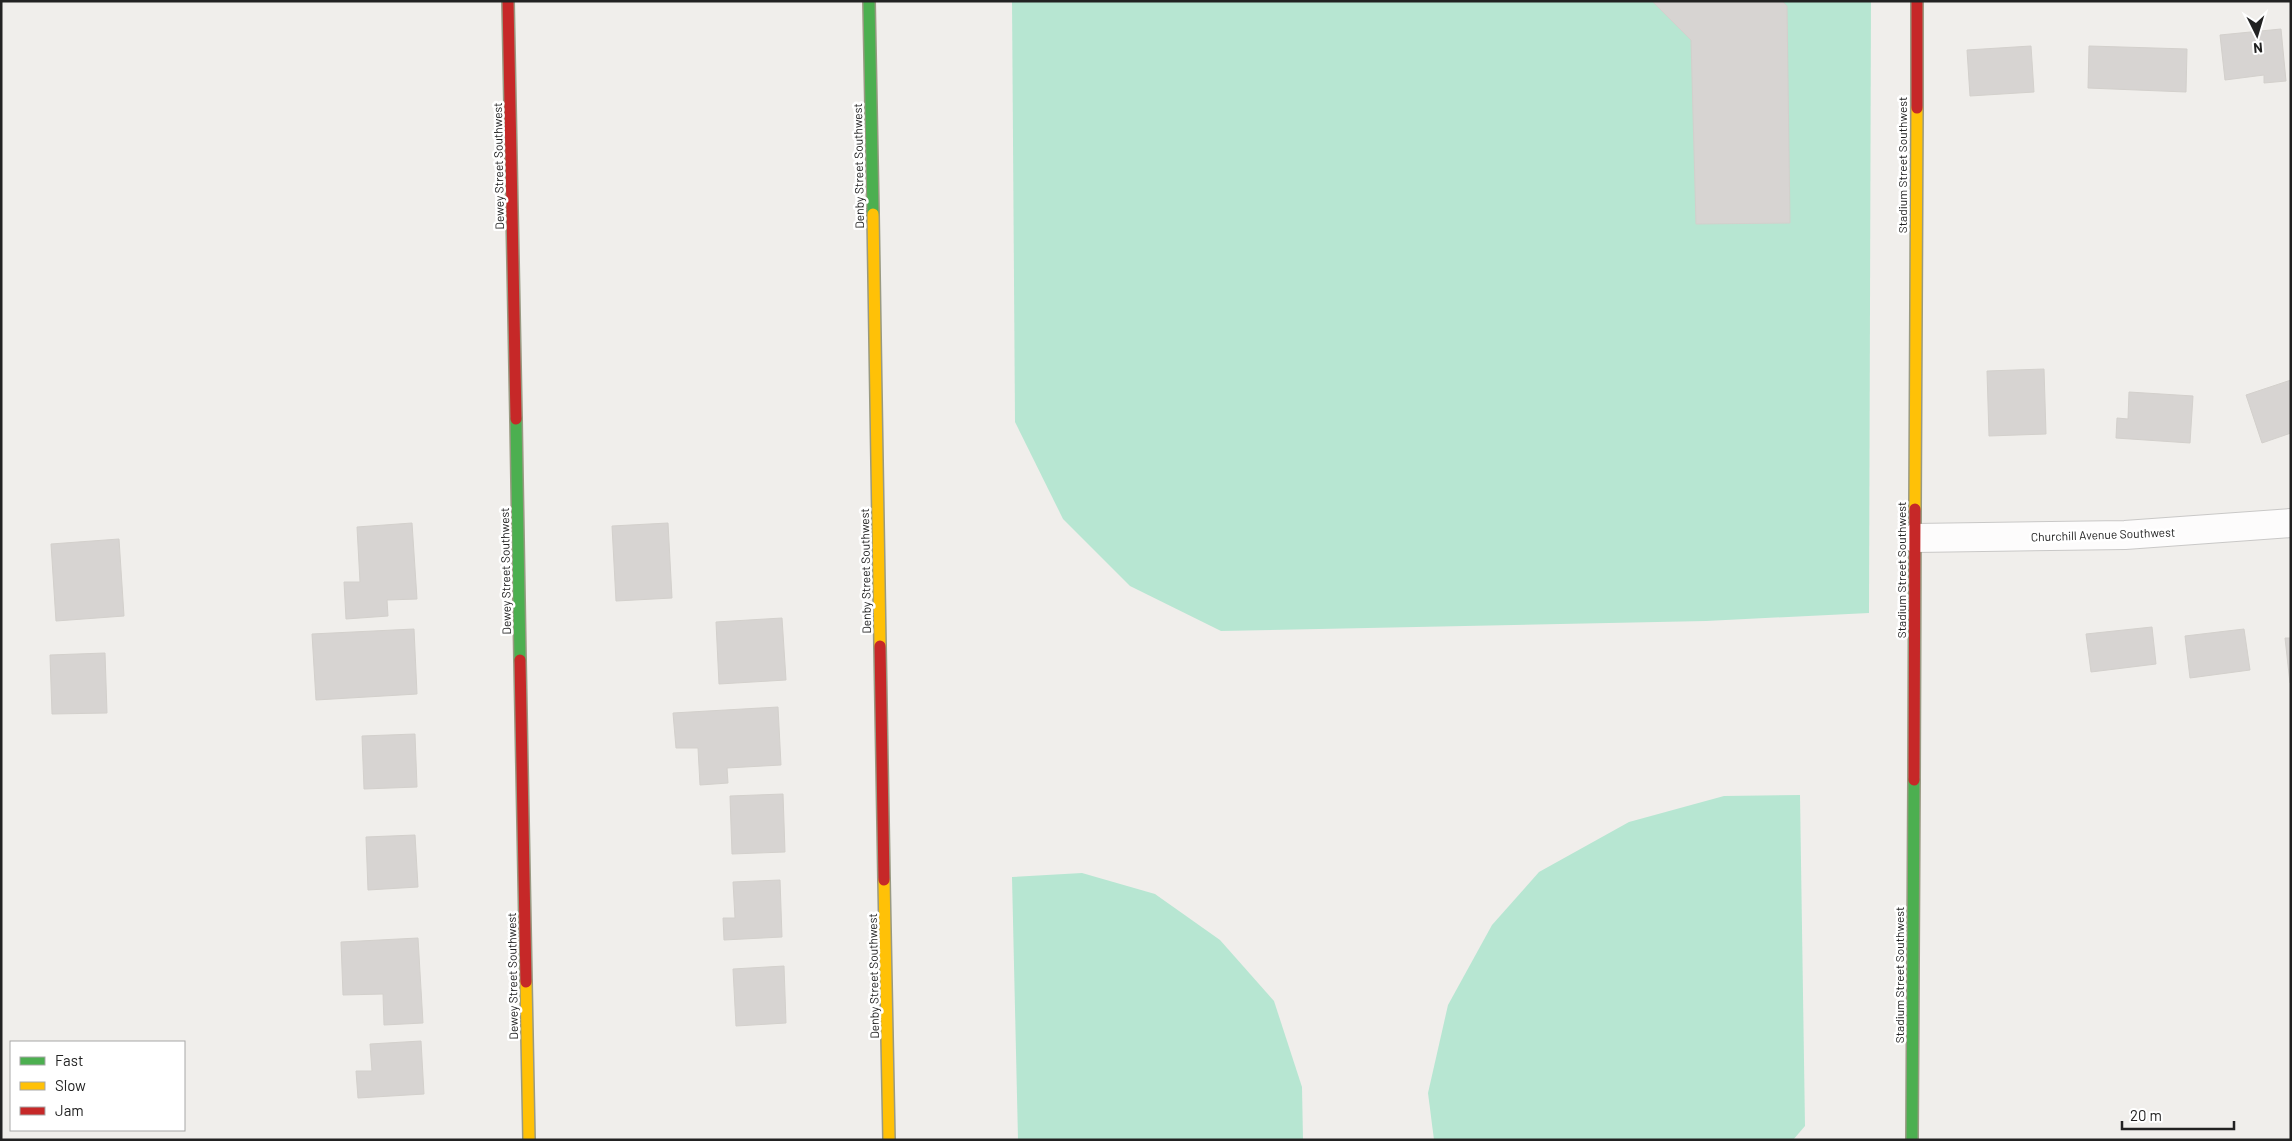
<svg xmlns="http://www.w3.org/2000/svg" width="2292" height="1141" font-family="Barlow,sans-serif">
  <style>
    .pitch { fill: #b7e6d2 }
    .building { fill: #d7d4d2; stroke: #d3d0cc }
    .lines { fill: none; stroke-linecap: round; stroke-linejoin: round }
    .street-casing { stroke: #c9c8c7; stroke-width: 30 }
    .fast-casing { stroke: #999a82; stroke-width: 14 }
    .slow-casing { stroke: #999a82; stroke-width: 14 }
    .jam-casing { stroke: #999a82; stroke-width: 14 }
    .street { stroke: #fdfcfc; stroke-width: 28 }
    .fast { stroke: #4caf50; stroke-width: 11 }
    .slow { stroke: #ffc107; stroke-width: 11 }
    .jam { stroke: #c62828; stroke-width: 11 }
    .labels { text-anchor: middle; dominant-baseline: central; stroke-width: 5; stroke-linejoin: round; paint-order: stroke }
    .street-label { font-size: 12px; fill: #222; stroke: #fff }
  </style>
  <rect width="100%" height="100%" fill="#f0eeeb"/>
  <!-- pitch -->
  <g class="pitch">
    <path d="M1012 1H1871L1869 613 1706 621 1221 631 1130 586 1063 519 1015 422Z"/>
    <path d="M1800 795 1805 1126 1793 1140H1434L1428 1093 1448 1005 1492 925 1539 872 1629 822 1724 796Z"/>
    <path d="M1082 873 1155 894 1220 940 1274 1001 1302 1087 1303 1140H1018L1012 877Z"/>
  </g>
  <!-- building -->
  <g class="building">
    <path d="M1652 1H1782L1787 6 1790 223 1696 224 1691 40Z"/>
    <path d="M2281 29 2286 81 2264 83V75L2225 80 2220 35Z"/>
    <path d="M2031 46 2034 92 1970 96 1967 50Z"/>
    <path d="M2089 46 2187 49 2186 92 2088 88Z"/>
    <path d="M2044 369 2046 434 1989 436 1987 371Z"/>
    <path d="M2291 380V433L2262 443 2246 395Z"/>
    <path d="M2129 392 2193 396 2190 443 2116 438 2117 418 2128 419Z"/>
    <path d="M412 523 417 599 387 600 388 616 346 619 344 582H360L357 527Z"/>
    <path d="M668 523 672 598 616 601 612 526Z"/>
    <path d="M119 539 124 616 56 621 51 544Z"/>
    <path d="M782 618 786 680 719 684 716 622Z"/>
    <path d="M2152 627 2156 664 2091 672 2086 634Z"/>
    <path d="M414 629 417 694 316 700 312 634Z"/>
    <path d="M2244 629 2250 670 2190 678 2185 636Z"/>
    <path d="M2285 638H2291V683H2290Z"/>
    <path d="M105 653 107 713 52 714 50 655Z"/>
    <path d="M778 707 781 765 727 768 728 783 700 785 698 748H676L673 713Z"/>
    <path d="M415 734 417 787 364 789 362 736Z"/>
    <path d="M783 794 785 852 732 854 730 796Z"/>
    <path d="M415 835 418 887 368 890 366 837Z"/>
    <path d="M780 880 782 937 724 940 723 918H735L733 882Z"/>
    <path d="M418 938 423 1023 384 1025 383 994 343 995 341 942Z"/>
    <path d="M784 966 786 1023 736 1026 733 969Z"/>
    <path d="M421 1041 424 1094 358 1098 356 1071H372L370 1044Z"/>
  </g>
  <g class="lines">
    <defs>
      <path id="street" d="M1915 538 2125 535 2291 523"/>
      <g id="fast">
        <path d="M869 1 873 214"/>
        <path d="M516 419 520 660"/>
        <path d="M1912 1140 1914 780"/>
      </g>
      <g id="slow">
        <path d="M873 214 880 646"/>
        <path d="M1915 509 1917 108"/>
        <path d="M884 880 889 1140"/>
        <path d="M526 982 529 1140"/>
      </g>
      <g id="jam">
        <path d="M508 1 516 419"/>
        <path d="M1917 108V1"/>
        <path d="M880 646 884 880"/>
        <path d="M520 660 526 982"/>
        <path d="M1914 780 1915 509"/>
      </g>
    </defs>
    <!-- street casing -->
    <use href="#street" class="street-casing"/>
    <!-- fast casing -->
    <use href="#fast" class="fast-casing"/>
    <!-- slow casing -->
    <use href="#slow" class="slow-casing"/>
    <!-- jam casing -->
    <use href="#jam" class="jam-casing"/>
    <!-- street -->
    <use href="#street" class="street"/>
    <!-- fast -->
    <use href="#fast" class="fast"/>
    <!-- slow -->
    <use href="#slow" class="slow"/>
    <!-- jam -->
    <use href="#jam" class="jam"/>
  </g>
  <g class="labels">
    <!-- street labels -->
    <g class="street-label">
      <text transform="translate(1902 165) rotate(-90)">Stadium Street Southwest</text>
      <text transform="translate(498 166) rotate(-91)">Dewey Street Southwest</text>
      <text transform="translate(858 166) rotate(-91)">Denby Street Southwest</text>
      <text transform="translate(2103 534) rotate(-2)">Churchill Avenue Southwest</text>
      <text transform="translate(1901 570) rotate(-90)">Stadium Street Southwest</text>
      <text transform="translate(505 571) rotate(-91)">Dewey Street Southwest</text>
      <text transform="translate(865 571) rotate(-91)">Denby Street Southwest</text>
      <text transform="translate(1899 975) rotate(-90)">Stadium Street Southwest</text>
      <text transform="translate(512 976) rotate(-91)">Dewey Street Southwest</text>
      <text transform="translate(873 976) rotate(-91)">Denby Street Southwest</text>
    </g>
  </g>
  <!-- border -->
  <rect width="2292" height="1141" fill="none" stroke="#222222" stroke-width="5"/>
  <!-- legend -->
  <rect x="10" y="1041" width="175" height="90" fill="#ffffff" stroke="#a7a7a7"/>
  <rect x="20" y="1057" width="25" height="8" fill="#4caf50" stroke="#a7a7a7"/>
  <text x="55" y="1066" font-size="15" fill="#222222">Fast</text>
  <rect x="20" y="1082" width="25" height="8" fill="#ffc107" stroke="#a7a7a7"/>
  <text x="55" y="1091" font-size="15" fill="#222222">Slow</text>
  <rect x="20" y="1107" width="25" height="8" fill="#c62828" stroke="#a7a7a7"/>
  <text x="55" y="1116" font-size="15" fill="#222222">Jam</text>
  <!-- north arrow -->
  <g transform="translate(2257 35) rotate(175)" stroke="#ffffff" stroke-width="4" paint-order="stroke">
  <path d="M0-4L9 19L0 12L-9 19Z" fill="#222222"/>
  <text y="-8" font-size="14" font-weight="bold" text-anchor="middle" fill="#222222">N</text>
  </g>
  <!-- scale -->
  <path d="M2122 1121v8h112v-8" fill="none" stroke="#222222" stroke-width="2.5"/>
  <text x="2130" y="1121" font-size="15" fill="#222222" stroke="#ffffff" stroke-width="4" paint-order="stroke">20 m</text>
</svg>
